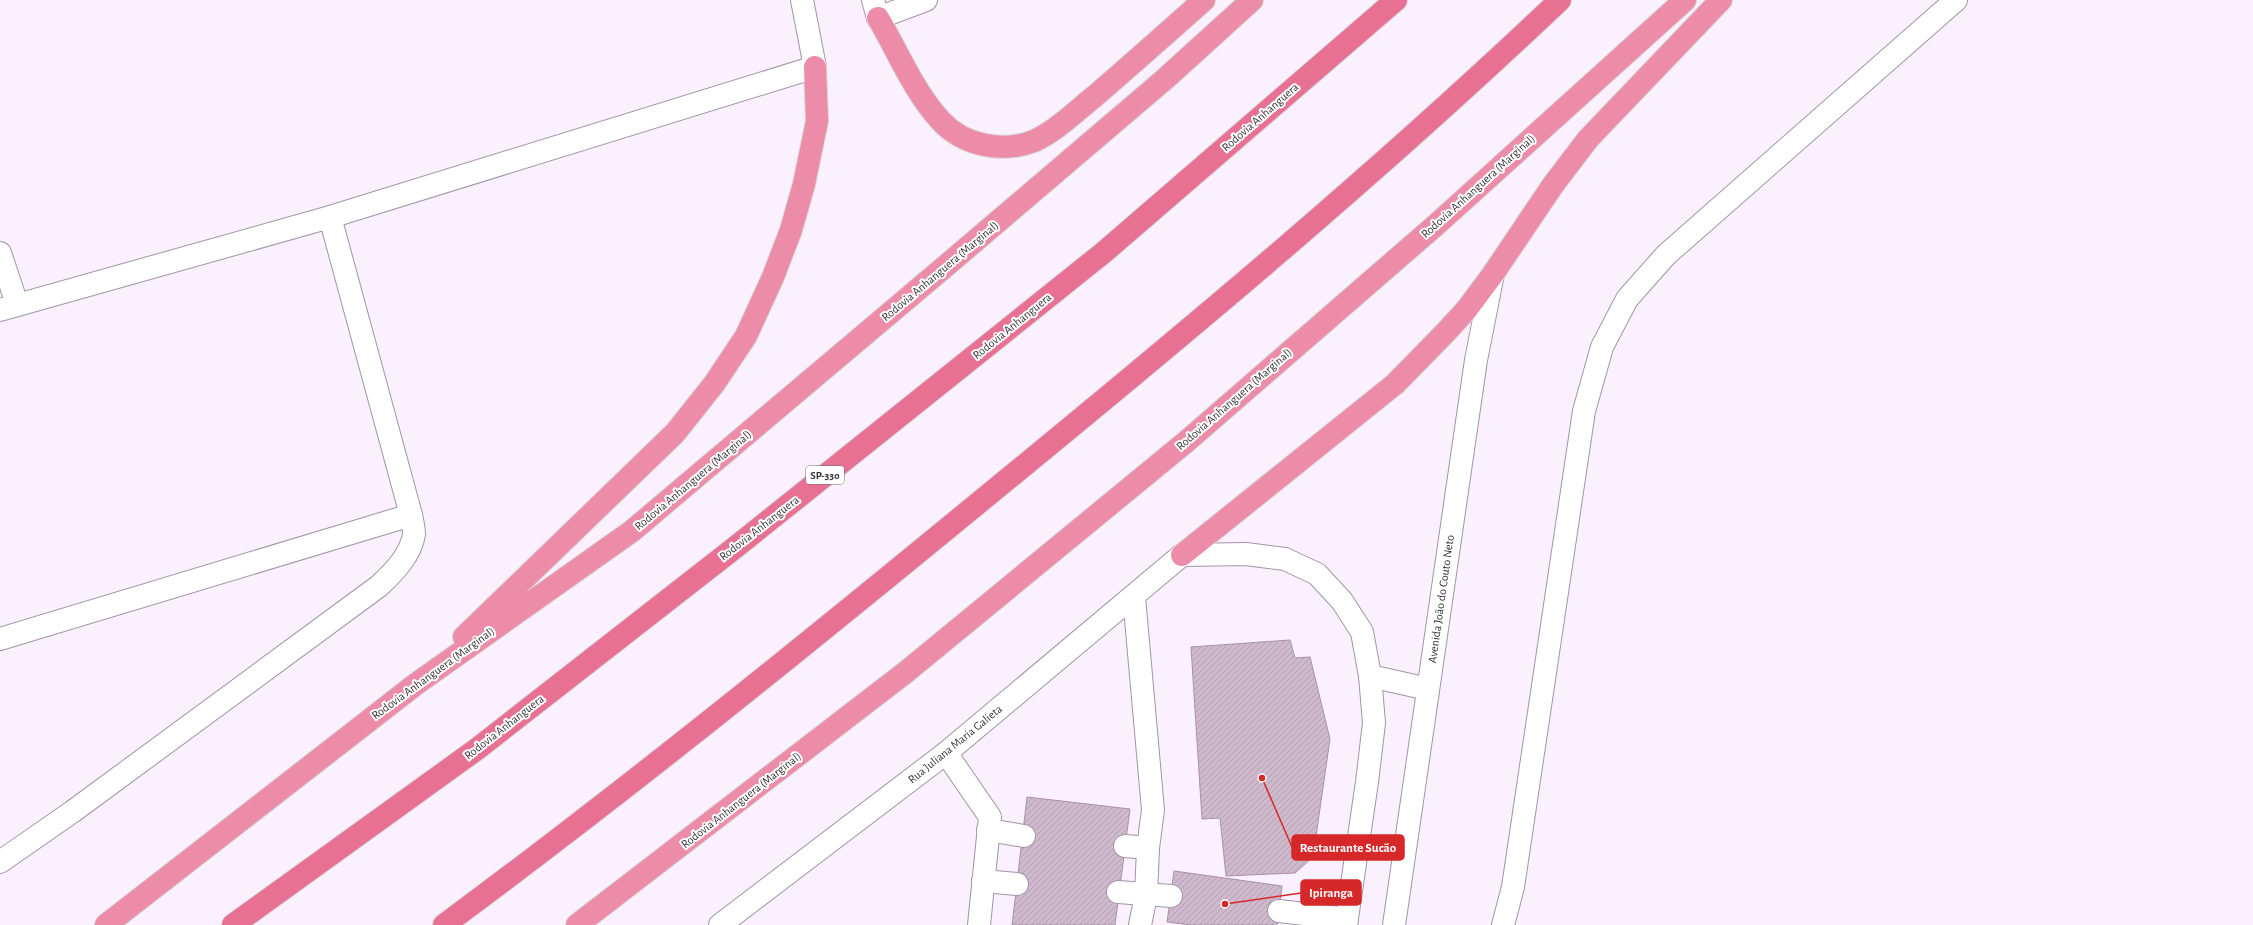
<svg xmlns="http://www.w3.org/2000/svg" width="2253" height="925" font-family="'Alegreya Sans',sans-serif">
  <style>
    .building { fill: url(#building-hatch); stroke: #a792a4 }
    .lines { fill: none; stroke-linecap: round; stroke-linejoin: round }
    .service-casing { stroke: #a393a8; stroke-width: 24 }
    .minor-casing { stroke: #a393a8; stroke-width: 24 }
    .tertiary-casing { stroke: #a393a8; stroke-width: 24 }
    .trunk-casing { stroke: #d7d6d7; stroke-width: 24 }
    .motorway-casing { stroke: #d7d6d7; stroke-width: 24 }
    .service { stroke: #fff; stroke-width: 22 }
    .minor { stroke: #fff; stroke-width: 22 }
    .tertiary { stroke: #fff; stroke-width: 22 }
    .trunk { stroke: #ec8ca8; stroke-width: 22 }
    .motorway { stroke: #e77093; stroke-width: 22 }
    .labels { text-anchor: middle; dominant-baseline: central; stroke-width: 4; stroke-linejoin: round; paint-order: stroke }
    .shield { fill: #fff; stroke: #726e74; stroke-width: 1 }
    .shield-label { font-size: 11px; font-weight: bold; fill: #363038 }
    .street-label { font-size: 12px; fill: #363038; stroke: #fff }
    .leader { fill: none; stroke: #d62828; stroke-width: 1.5 }
    .callout-dot { fill: #d62828; stroke: #fff; stroke-width: 1.5 }
    .callout { fill: #d62828; stroke: #d62828; stroke-width: 1.5 }
    .callout-label { font-size: 13px; text-anchor: middle; font-weight: bold; fill: #fff }
  </style>
  <defs>
    <pattern id="building-hatch" width="6" height="6" patternUnits="userSpaceOnUse"><rect width="6" height="6" fill="#cfbacd"/><path d="M-1 1l2-2M0 6l6-6M5 7l2-2" fill="none" stroke="#b2a0b1"/></pattern>
  </defs>
  <rect width="100%" height="100%" fill="#fbf0fd"/>
  <!-- building -->
  <g class="building">
    <path d="M1290 640 1295 658 1310 657 1330 739 1313 857 1295 873 1226 876 1220 818 1202 819 1191 647Z"/>
    <path d="M1027 797 1130 809 1115 925H1012Z"/>
    <path d="M1174 871 1282 886 1277 925H1190L1167 922Z"/>
  </g>
  <g class="lines">
    <defs>
      <g id="service">
        <path d="M1134 597 1153 810 1148 848 1146 896 1140 925"/>
        <path d="M988 830 1024 836"/>
        <path d="M1125 846 1148 848"/>
        <path d="M983 881 1017 884"/>
        <path d="M1118 892 1171 896"/>
        <path d="M1279 911 1347 919"/>
      </g>
      <g id="minor">
        <path d="M878 18 926 0"/>
        <path d="M0 253 17 304"/>
        <path d="M0 310 330 217 815 67"/>
        <path d="M0 639 411 515"/>
        <path d="M1370 676 1428 689"/>
        <path d="M946 753 990 817 979 925"/>
        <path d="M0 862 72 812 379 586C394 572 411 555 414 534 414 528 412 520 411 515L330 217"/>
        <path d="M720 925 946 753 1182 555 1246 554 1285 559 1317 574 1342 601 1362 632 1370 676 1374 723 1367 782 1346 925"/>
        <path d="M1394 925 1476 360 1493 274"/>
        <path d="M1503 925 1513 887 1584 411 1602 347 1627 299 1666 255 1956 0"/>
      </g>
      <g id="tertiary">
        <path d="M802 0 815 67"/>
        <path d="M873 0 878 18"/>
      </g>
      <g id="trunk">
        <path d="M878 18C898 52 914 92 941 121 964 146 1003 153 1034 141 1056 131 1076 111 1095 96 1132 64 1168 32 1204 0"/>
        <path d="M1182 555 1395 384 1445 333 1467 309 1493 274 1553 185 1588 139 1721 0"/>
        <path d="M464 637 675 433 714 384 746 336 773 277 791 230 804 184 817 121 815 67"/>
        <path d="M106 925 416 684 632 531 961 253 1165 79 1252 0"/>
        <path d="M577 925 906 672 1187 441 1437 224 1685 0"/>
      </g>
      <g id="motorway">
        <path d="M233 925 477 749 737 546 1103 253 1396 0"/>
        <path d="M444 925C632 786 813 639 993 491 1186 333 1379 172 1560 0"/>
      </g>
    </defs>
    <!-- service casing -->
    <use href="#service" class="service-casing"/>
    <!-- minor casing -->
    <use href="#minor" class="minor-casing"/>
    <!-- tertiary casing -->
    <use href="#tertiary" class="tertiary-casing"/>
    <!-- trunk casing -->
    <use href="#trunk" class="trunk-casing"/>
    <!-- motorway casing -->
    <use href="#motorway" class="motorway-casing"/>
    <!-- service -->
    <use href="#service" class="service"/>
    <!-- minor -->
    <use href="#minor" class="minor"/>
    <!-- tertiary -->
    <use href="#tertiary" class="tertiary"/>
    <!-- trunk -->
    <use href="#trunk" class="trunk"/>
    <!-- motorway -->
    <use href="#motorway" class="motorway"/>
  </g>
  <g class="labels">
    <!-- shield labels -->
    <rect class="shield" x="806" y="466" width="38" height="18" rx="3"/>
    <g class="shield-label">
      <text x="825" y="475">SP-330</text>
    </g>
    <!-- street labels -->
    <g class="street-label">
      <text transform="translate(1260 117) rotate(-41)">Rodovia Anhanguera</text>
      <text transform="translate(1478 186) rotate(-42)">Rodovia Anhanguera (Marginal)</text>
      <text transform="translate(940 271) rotate(-40)">Rodovia Anhanguera (Marginal)</text>
      <text transform="translate(1012 326) rotate(-39)">Rodovia Anhanguera</text>
      <text transform="translate(1234 399) rotate(-41)">Rodovia Anhanguera (Marginal)</text>
      <text transform="translate(693 480) rotate(-40)">Rodovia Anhanguera (Marginal)</text>
      <text transform="translate(759 528) rotate(-38)">Rodovia Anhanguera</text>
      <text transform="translate(1441 599) rotate(-82)">Avenida João do Couto Neto</text>
      <text transform="translate(433 673) rotate(-36)">Rodovia Anhanguera (Marginal)</text>
      <text transform="translate(504 727) rotate(-38)">Rodovia Anhanguera</text>
      <text transform="translate(955 744) rotate(-39)">Rua Juliana Maria Galieta</text>
      <text transform="translate(741 800) rotate(-38)">Rodovia Anhanguera (Marginal)</text>
    </g>
  </g>
  <!-- callouts -->
  <path class="leader" d="M1262 778L1292 847M1225 904L1301 893"/>
  <g class="callout-dot">
    <circle cx="1262" cy="778" r="4"/>
    <circle cx="1225" cy="904" r="4"/>
  </g>
  <g class="callout">
    <rect x="1292" y="835" width="112" height="25" rx="4"/>
    <rect x="1301" y="880" width="60" height="25" rx="4"/>
  </g>
  <g class="callout-label">
    <text x="1348" y="852">Restaurante Sucão</text>
    <text x="1331" y="897">Ipiranga</text>
  </g>
</svg>
